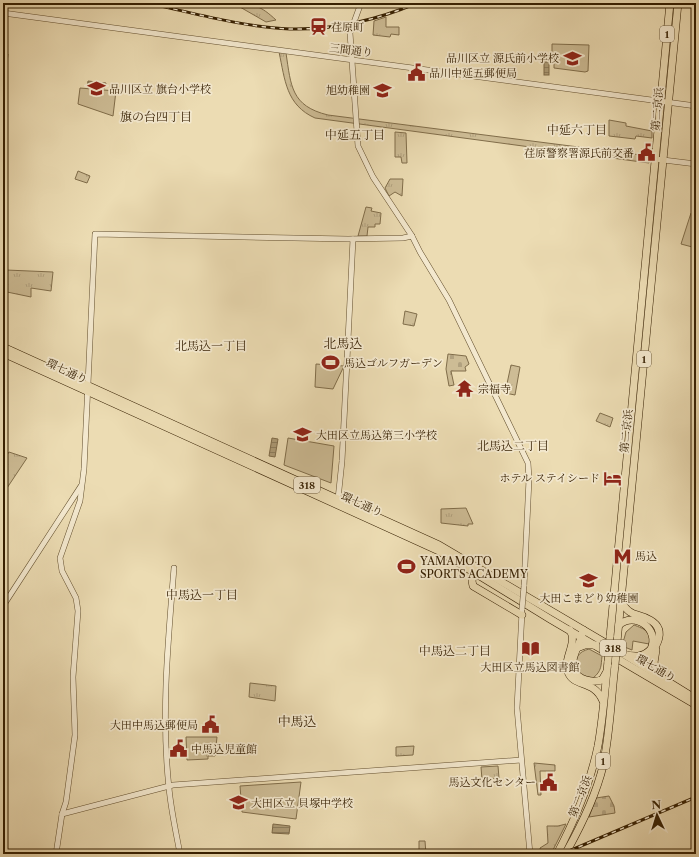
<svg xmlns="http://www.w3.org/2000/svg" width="699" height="857" font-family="'Libre Caslon Text','Noto Serif JP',serif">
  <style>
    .grass { fill: #cdbc95; stroke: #806d4a }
    .cemetery { fill: url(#cemetery-stones); stroke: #806d4a }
    .park { fill: url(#park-tufts); stroke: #806d4a }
    .water { fill: url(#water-rules); stroke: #7d6947 }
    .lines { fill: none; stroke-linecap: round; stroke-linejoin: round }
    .tertiary-casing { stroke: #624e2d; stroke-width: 6 }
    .primary-casing { stroke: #341e00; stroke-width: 8 }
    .trunk-casing { stroke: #341e00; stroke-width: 8 }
    .tertiary { stroke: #f3e8ce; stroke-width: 5 }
    .primary { stroke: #ecdcb3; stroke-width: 7 }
    .trunk { stroke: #ecdcb3; stroke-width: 7 }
    .rail-casing { stroke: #341e00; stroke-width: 3 }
    .rail { stroke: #f3e8ce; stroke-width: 1.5; stroke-dasharray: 4.5; stroke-linecap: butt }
    .tertiary-bridge-casing { stroke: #624e2d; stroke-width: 6; stroke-linecap: butt }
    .trunk-bridge-casing { stroke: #341e00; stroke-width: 8; stroke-linecap: butt }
    .tertiary-bridge { stroke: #f3e8ce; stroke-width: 5 }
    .trunk-bridge { stroke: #ecdcb3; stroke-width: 7 }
    .labels { text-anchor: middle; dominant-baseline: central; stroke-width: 3.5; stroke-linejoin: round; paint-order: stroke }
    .shield { fill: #f3e8ce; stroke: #6d5b3e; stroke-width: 1 }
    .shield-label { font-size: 10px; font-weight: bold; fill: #341e00 }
    .poi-label { font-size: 11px; fill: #341e00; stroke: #f3e8ce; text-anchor: start }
    .street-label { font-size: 11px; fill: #341e00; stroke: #f3e8ce }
    .neighbourhood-label { font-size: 12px; fill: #341e00; stroke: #f3e8ce }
    .quarter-label { font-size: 13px; fill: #341e00; stroke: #f3e8ce }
  </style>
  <defs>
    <pattern id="cemetery-stones" width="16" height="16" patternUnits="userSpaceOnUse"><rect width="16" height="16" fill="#cdbc95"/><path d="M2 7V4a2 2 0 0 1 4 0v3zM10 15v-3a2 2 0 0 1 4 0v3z" fill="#b1a17f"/></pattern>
    <pattern id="park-tufts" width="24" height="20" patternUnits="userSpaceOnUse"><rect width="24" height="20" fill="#cdbc95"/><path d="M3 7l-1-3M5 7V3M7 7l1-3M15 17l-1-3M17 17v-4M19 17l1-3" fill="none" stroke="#b1a17f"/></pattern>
    <pattern id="water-rules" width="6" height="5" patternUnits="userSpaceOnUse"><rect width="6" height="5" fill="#ad9b76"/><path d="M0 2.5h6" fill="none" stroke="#8e7e5e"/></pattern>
  </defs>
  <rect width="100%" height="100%" fill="#ecdcb3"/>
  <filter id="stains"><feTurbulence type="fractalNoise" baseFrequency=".005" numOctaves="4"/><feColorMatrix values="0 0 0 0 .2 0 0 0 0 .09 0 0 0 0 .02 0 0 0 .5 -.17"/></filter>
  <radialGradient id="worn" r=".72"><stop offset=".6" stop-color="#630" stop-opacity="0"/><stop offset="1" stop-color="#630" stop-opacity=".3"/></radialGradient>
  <!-- grass -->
  <g class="grass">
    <path d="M552 44 589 45 588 71 585 72 554 68V61H552Z"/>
    <path d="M80 88 116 91 113 116 78 104Z"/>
    <path d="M691 213 696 215V248L681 244Z"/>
    <path d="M316 364 344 366 333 389 315 387Z"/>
    <path d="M288 438 334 446 331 483 284 465Z"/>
    <path d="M634 625C644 629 652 631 649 644L633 641 632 650 622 646 626 632Z"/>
    <path d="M589 649 602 656C601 665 602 671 593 678L582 676 575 668C576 657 578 652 589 649Z"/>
    <path d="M301 782 296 819 242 812 240 786Z"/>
  </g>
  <!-- cemetery -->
  <g class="cemetery">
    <path d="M448 354 466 356 469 364 465 367 466 371H451L454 385 449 386 446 369Z"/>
    <path d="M609 796 614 806 615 813 589 817 596 798Z"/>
  </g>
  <!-- park -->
  <g class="park">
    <path d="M233 3C253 3 261 6 276 20L266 22Z"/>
    <path d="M386 17V27H399V35L391 34 390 37 373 35 374 21Z"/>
    <path d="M279 52 286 53C291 86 291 106 328 115L649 156V163L315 118C286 105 285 80 279 52Z"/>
    <path d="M3 53 8 54 5 80 3 79Z"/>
    <path d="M609 120 626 123V126L652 131V138L636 136 635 139 609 136Z"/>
    <path d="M395 132 406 133 407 163H402L401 157H395Z"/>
    <path d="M78 171 90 176 87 183 75 179Z"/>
    <path d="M390 179H403L402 196 395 192 389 196 385 188Z"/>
    <path d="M366 207 372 208 371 211 381 213 380 224H375V227H368L367 236H358Z"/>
    <path d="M6 270 53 272 51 291 31 288V297L7 292Z"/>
    <path d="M405 311 417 314 414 326 403 324Z"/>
    <path d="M511 365 520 367 515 395 505 393Z"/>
    <path d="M600 413 613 418 610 427 596 421Z"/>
    <path d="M9 452 27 458 7 488 3 485V461Z"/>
    <path d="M466 508 473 524H468V526L441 523V509Z"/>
    <path d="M250 683 276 686 275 701 249 697Z"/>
    <path d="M186 737H217L215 756H208V759L187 760Z"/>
    <path d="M414 746 413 755 396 756V747Z"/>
    <path d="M534 763 555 765V771H540L541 795H538Z"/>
    <path d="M498 766 499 778 482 780 481 767Z"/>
    <path d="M566 824 552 852 541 854 540 848 548 843 547 826H558Z"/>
    <path d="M419 841H425L426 854H419Z"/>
  </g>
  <!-- water -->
  <g class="water">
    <rect x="544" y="58" width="5" height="17"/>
    <path d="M88 81 106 83 105 88 87 87Z"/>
    <path d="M272 438 278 439 275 457 269 456Z"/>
    <path d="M273 824 290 826 289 834 272 833Z"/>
  </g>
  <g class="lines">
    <defs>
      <g id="tertiary">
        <path d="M361 3 350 33 358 146 373 177 412 236 420 252 449 300 528 463 529 479 524 586"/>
        <path d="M3 13 696 106"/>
        <path d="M655 159 696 164"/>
        <path d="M338 499 342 461 353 239"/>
        <path d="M174 568C168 641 161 715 169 788 171 810 176 832 180 854"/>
        <path d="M3 606 81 486"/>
        <path d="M522 612 517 708 530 854"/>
        <path d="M62 814 173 785 521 760"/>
        <path d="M56 854 62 814 66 802 75 735 73 677 78 611 76 598 62 571 60 558 80 501 84 469 95 234 348 239 403 238 412 236"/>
      </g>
      <g id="primary">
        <path d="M3 347 439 545 614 648"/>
        <path d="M3 353 439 551 550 619 696 705"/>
        <path d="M474 571 472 581 473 586 522 615"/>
        <path d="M625 655 696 699"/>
      </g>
      <g id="trunk">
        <path d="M621 602C632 618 635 612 650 620 671 632 651 654 642 665"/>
        <path d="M619 625C635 611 660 629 651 649 643 658 634 657 623 654"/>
        <path d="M570 630C578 643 563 658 568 672 574 688 594 679 603 701"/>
        <path d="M583 630C581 644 570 656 573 670 579 680 591 683 602 680L606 673"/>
        <path d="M610 637 670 3"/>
        <path d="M617 642 678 3"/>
        <path d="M577 648 585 645H596"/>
        <path d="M656 650 654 663 662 678"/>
        <path d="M567 851C582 824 596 795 603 766 610 733 611 699 615 665"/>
        <path d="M557 854C575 820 590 784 598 746 603 718 605 689 608 661"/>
      </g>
    </defs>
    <!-- tertiary casing -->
    <use href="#tertiary" class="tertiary-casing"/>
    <!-- primary casing -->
    <use href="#primary" class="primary-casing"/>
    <!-- trunk casing -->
    <use href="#trunk" class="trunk-casing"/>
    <!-- tertiary -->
    <use href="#tertiary" class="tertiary"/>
    <!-- primary -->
    <use href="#primary" class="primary"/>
    <!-- trunk -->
    <use href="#trunk" class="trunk"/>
    <defs>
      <g id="rail">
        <path d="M147 3C194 13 242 27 290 29 334 30 377 20 417 3"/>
        <path d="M562 854 696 797"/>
      </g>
    </defs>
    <!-- rail casing -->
    <use href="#rail" class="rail-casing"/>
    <!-- rail -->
    <use href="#rail" class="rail"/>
    <defs>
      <path id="tertiary-bridge" d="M522 609 524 586"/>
      <g id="trunk-bridge">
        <path d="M608 661 610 637"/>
        <path d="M615 665 617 642"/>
        <path d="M566 854 567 851"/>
      </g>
    </defs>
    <!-- tertiary-bridge casing -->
    <use href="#tertiary-bridge" class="tertiary-bridge-casing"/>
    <!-- trunk-bridge casing -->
    <use href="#trunk-bridge" class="trunk-bridge-casing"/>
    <!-- tertiary-bridge -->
    <use href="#tertiary-bridge" class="tertiary-bridge"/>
    <!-- trunk-bridge -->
    <use href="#trunk-bridge" class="trunk-bridge"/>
  </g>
  <!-- icons -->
  <defs>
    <symbol id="station-bare" viewBox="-9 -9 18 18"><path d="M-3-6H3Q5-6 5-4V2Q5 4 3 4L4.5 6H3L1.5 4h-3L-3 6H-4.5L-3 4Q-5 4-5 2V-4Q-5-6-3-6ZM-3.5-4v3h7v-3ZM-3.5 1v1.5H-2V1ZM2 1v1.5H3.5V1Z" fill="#8f2418" stroke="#f3e8ce" stroke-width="2.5" paint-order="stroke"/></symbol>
    <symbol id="school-bare" viewBox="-9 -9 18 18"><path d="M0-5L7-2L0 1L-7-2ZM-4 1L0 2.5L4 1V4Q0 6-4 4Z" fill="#8f2418" stroke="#f3e8ce" stroke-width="2.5" paint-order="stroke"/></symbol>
    <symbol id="civic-bare" viewBox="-9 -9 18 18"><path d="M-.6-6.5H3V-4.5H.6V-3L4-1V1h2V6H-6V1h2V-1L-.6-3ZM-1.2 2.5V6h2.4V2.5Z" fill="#8f2418" stroke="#f3e8ce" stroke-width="2.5" paint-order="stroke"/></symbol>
    <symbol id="stadium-bare" viewBox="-9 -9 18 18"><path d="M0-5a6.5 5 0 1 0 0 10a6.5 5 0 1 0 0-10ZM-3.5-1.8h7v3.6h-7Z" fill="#8f2418" stroke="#f3e8ce" stroke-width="2.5" paint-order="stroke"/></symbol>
    <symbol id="temple-bare" viewBox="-9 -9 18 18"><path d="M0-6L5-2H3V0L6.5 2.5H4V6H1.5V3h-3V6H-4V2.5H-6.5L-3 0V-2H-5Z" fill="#8f2418" stroke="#f3e8ce" stroke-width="2.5" paint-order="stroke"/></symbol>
    <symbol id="hotel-bare" viewBox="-9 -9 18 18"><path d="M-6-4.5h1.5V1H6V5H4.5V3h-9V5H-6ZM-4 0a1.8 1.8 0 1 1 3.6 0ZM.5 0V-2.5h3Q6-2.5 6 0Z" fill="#8f2418" stroke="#f3e8ce" stroke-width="2.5" paint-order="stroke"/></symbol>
    <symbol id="metro-bare" viewBox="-9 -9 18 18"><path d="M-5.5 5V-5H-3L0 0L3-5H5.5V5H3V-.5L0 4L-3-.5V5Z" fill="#8f2418" stroke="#f3e8ce" stroke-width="2.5" paint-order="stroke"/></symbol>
    <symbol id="library-bare" viewBox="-9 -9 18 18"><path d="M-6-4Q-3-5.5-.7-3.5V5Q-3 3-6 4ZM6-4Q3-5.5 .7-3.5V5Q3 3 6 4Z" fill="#8f2418" stroke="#f3e8ce" stroke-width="2.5" paint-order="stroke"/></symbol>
  </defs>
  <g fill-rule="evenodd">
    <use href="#station-bare" x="306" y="14" width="25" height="25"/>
    <use href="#school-bare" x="560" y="46" width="25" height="25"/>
    <use href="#civic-bare" x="404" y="60" width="25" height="25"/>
    <use href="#school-bare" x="84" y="76" width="25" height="25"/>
    <use href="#school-bare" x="370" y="78" width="25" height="25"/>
    <use href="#civic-bare" x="634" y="140" width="25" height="25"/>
    <use href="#stadium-bare" x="318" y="350" width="25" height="25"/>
    <use href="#temple-bare" x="452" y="376" width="25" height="25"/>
    <use href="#school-bare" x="290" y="422" width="25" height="25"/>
    <use href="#hotel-bare" x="600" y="466" width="25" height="25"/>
    <use href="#metro-bare" x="610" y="544" width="25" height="25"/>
    <use href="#stadium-bare" x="394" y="554" width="25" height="25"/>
    <use href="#school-bare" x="576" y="568" width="25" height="25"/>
    <use href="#library-bare" x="518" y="636" width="25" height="25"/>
    <use href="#civic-bare" x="198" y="712" width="25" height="25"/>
    <use href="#civic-bare" x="166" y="736" width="25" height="25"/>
    <use href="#civic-bare" x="536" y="770" width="25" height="25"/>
    <use href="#school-bare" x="226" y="790" width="25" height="25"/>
  </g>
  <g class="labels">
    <!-- shield labels -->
    <g class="shield">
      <rect x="660" y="26" width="14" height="16" rx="3"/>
      <rect x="637" y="351" width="14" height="16" rx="3"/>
      <rect x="294" y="477" width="26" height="16" rx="3"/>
      <rect x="600" y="640" width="26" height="16" rx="3"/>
      <rect x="596" y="753" width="14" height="16" rx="3"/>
    </g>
    <g class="shield-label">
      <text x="667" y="34">1</text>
      <text x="644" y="359">1</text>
      <text x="307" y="485">318</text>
      <text x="613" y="648">318</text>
      <text x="603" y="761">1</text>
    </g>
    <!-- poi labels -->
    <g class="poi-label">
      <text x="331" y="27">荏原町</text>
      <text x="559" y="58" text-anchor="end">品川区立 源氏前小学校</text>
      <text x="429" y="73">品川中延五郵便局</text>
      <text x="109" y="89">品川区立 旗台小学校</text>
      <text x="370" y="90" text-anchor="end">旭幼稚園</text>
      <text x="634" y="153" text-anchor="end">荏原警察署源氏前交番</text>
      <text x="344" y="363">馬込ゴルフガーデン</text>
      <text x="478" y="389">宗福寺</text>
      <text x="316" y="435">大田区立馬込第三小学校</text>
      <text x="600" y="478" text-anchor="end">ホテル ステイシード</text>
      <text x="635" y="556">馬込</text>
      <text x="420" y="561">YAMAMOTO<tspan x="420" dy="13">SPORTS ACADEMY</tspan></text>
      <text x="589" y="598" text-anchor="middle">大田こまどり幼稚園</text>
      <text x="530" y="667" text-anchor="middle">大田区立馬込図書館</text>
      <text x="198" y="725" text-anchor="end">大田中馬込郵便局</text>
      <text x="191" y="749">中馬込児童館</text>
      <text x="536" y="782" text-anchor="end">馬込文化センター</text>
      <text x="251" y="803">大田区立 貝塚中学校</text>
    </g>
    <!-- street labels -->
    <g class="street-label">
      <text transform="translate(351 50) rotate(7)">三間通り</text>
      <text transform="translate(657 109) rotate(-85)">第二京浜</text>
      <text transform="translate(67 371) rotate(25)">環七通り</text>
      <text transform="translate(626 431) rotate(-84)">第二京浜</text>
      <text transform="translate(362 504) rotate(24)">環七通り</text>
      <text transform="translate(656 668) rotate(30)">環七通り</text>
      <text transform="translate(580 796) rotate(-69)">第二京浜</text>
    </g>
    <!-- neighbourhood labels -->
    <g class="neighbourhood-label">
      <text x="156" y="116">旗の台四丁目</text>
      <text x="577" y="129">中延六丁目</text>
      <text x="355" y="134">中延五丁目</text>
      <text x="211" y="345">北馬込一丁目</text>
      <text x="513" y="445">北馬込二丁目</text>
      <text x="202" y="594">中馬込一丁目</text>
      <text x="455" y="650">中馬込二丁目</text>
    </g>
    <!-- quarter labels -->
    <g class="quarter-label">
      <text x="343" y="343">北馬込</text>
      <text x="297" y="721">中馬込</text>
    </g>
  </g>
  <!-- margin -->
  <rect width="699" height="857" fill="none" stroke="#ecdcb3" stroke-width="16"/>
  <rect x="4" y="4" width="691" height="849" fill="none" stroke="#341e00" stroke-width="2"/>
  <rect x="8" y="8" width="683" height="841" fill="none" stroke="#341e00"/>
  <!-- north arrow -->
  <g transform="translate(657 815) rotate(356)" stroke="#f3e8ce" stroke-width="3" paint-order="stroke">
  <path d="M0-3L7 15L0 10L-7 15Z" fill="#341e00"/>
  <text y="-6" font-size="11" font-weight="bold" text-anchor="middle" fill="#341e00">N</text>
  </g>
  <rect width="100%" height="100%" filter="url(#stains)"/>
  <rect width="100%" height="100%" fill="url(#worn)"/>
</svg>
